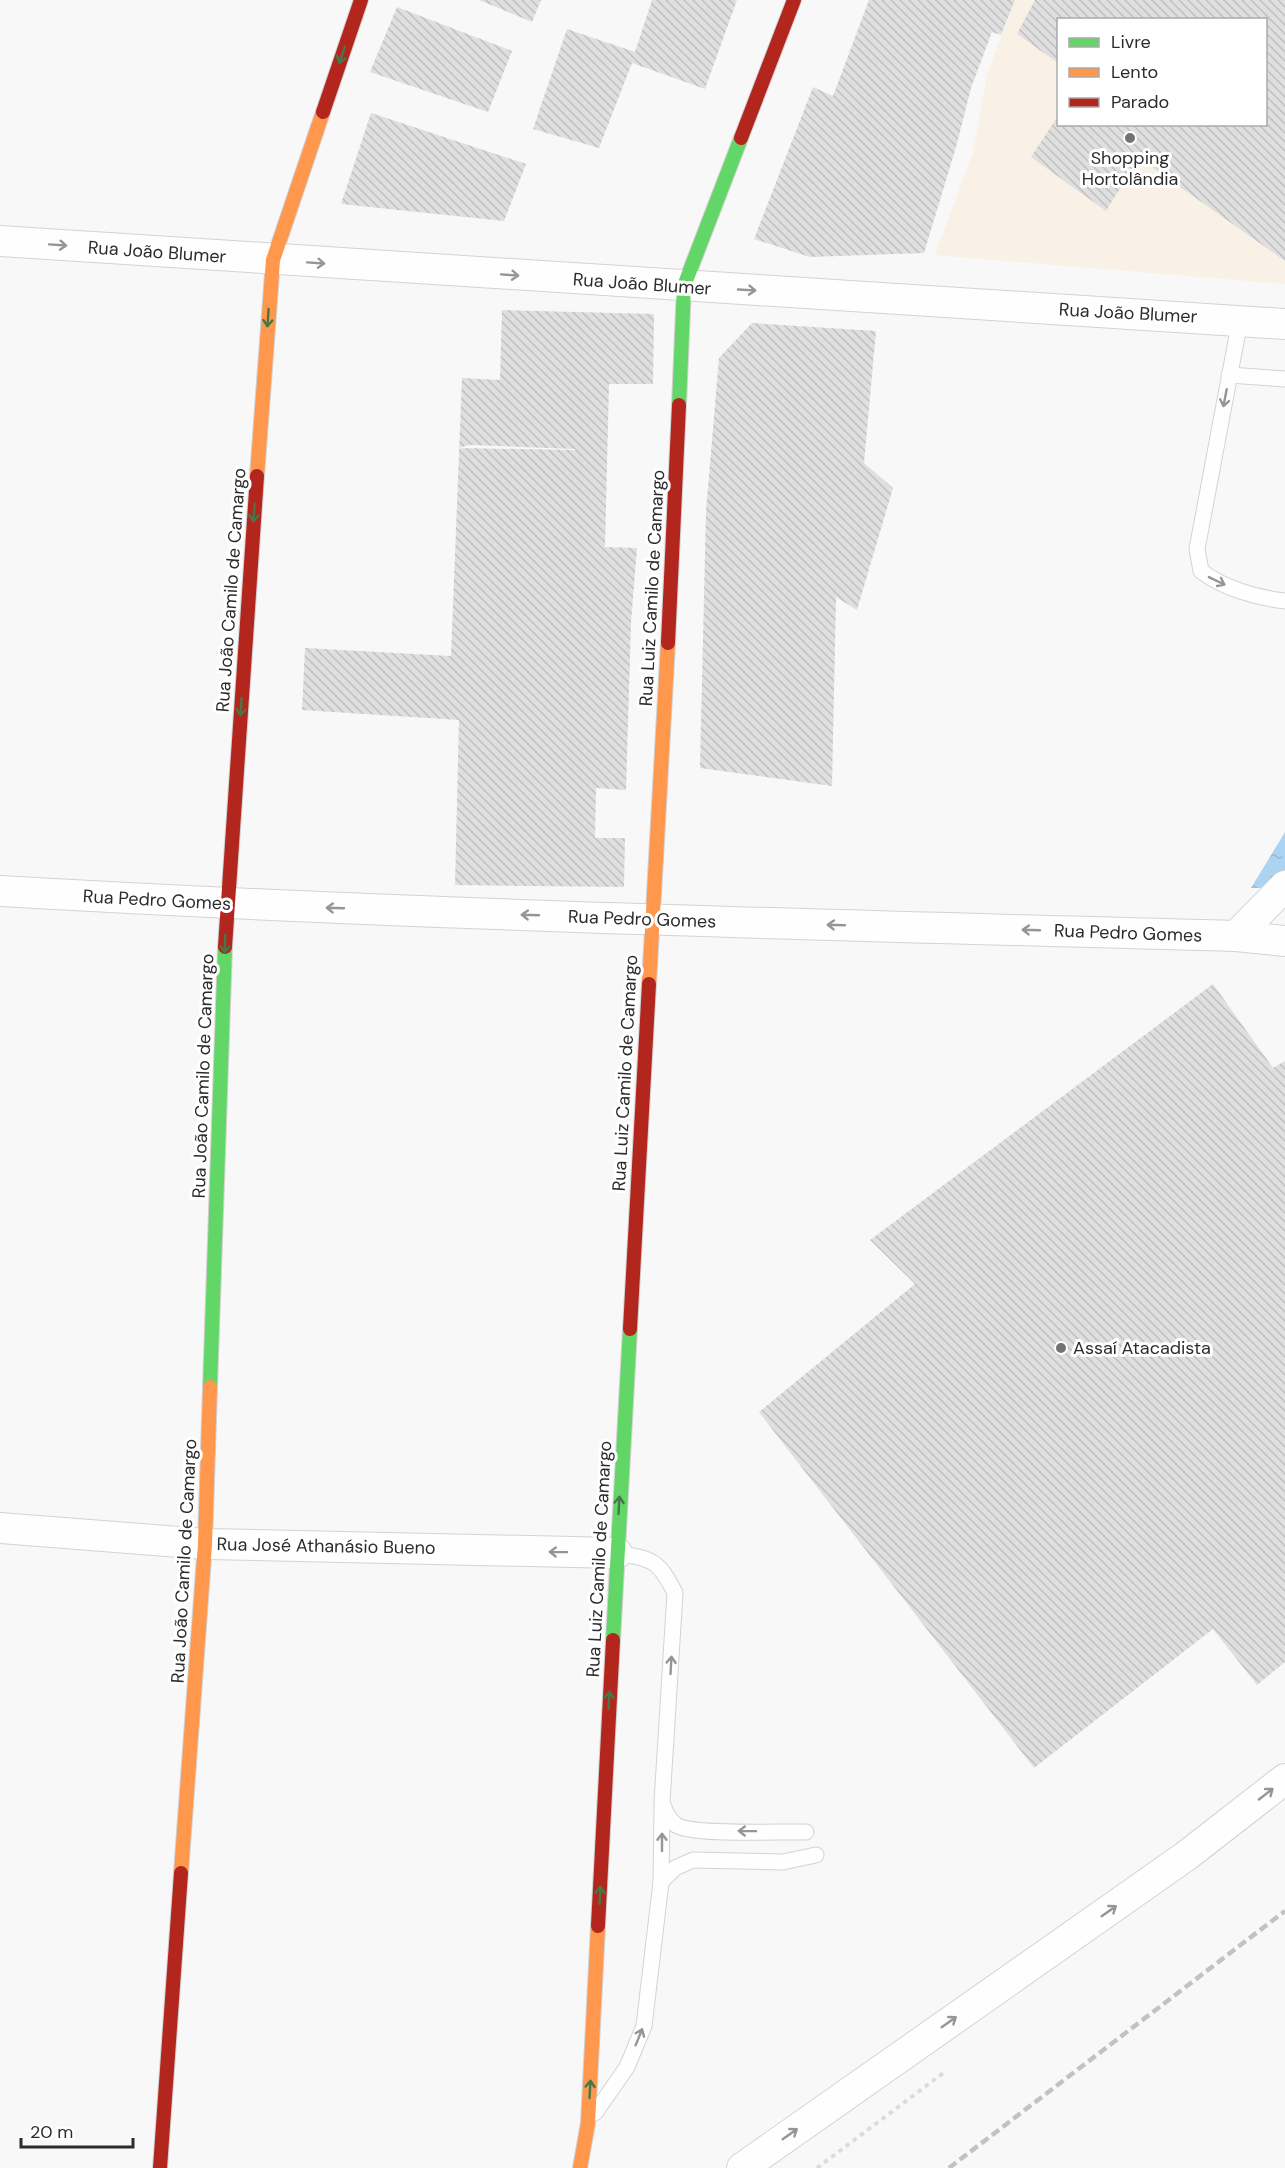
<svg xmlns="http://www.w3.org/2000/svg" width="1285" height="2168" font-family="'DM Sans',sans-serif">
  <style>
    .commercial { fill: #f9f1e6; fill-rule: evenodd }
    .water { fill: url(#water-ripples) }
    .building { fill: url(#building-back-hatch); fill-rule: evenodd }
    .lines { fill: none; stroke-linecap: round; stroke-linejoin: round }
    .lane-casing { stroke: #d3d3d3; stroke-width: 17 }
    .street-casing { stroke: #d3d3d3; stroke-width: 32 }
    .fast-casing { stroke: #d2d2d3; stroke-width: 16 }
    .slow-casing { stroke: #d2d2d3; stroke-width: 16 }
    .jam-casing { stroke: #d2d2d3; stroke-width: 16 }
    .path { stroke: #dbdcdc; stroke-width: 4; stroke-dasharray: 4.5 4.5; stroke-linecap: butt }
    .lane { stroke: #fefefe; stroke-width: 15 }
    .street { stroke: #fefefe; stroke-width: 30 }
    .fast { stroke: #63d668; stroke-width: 14 }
    .slow { stroke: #ff974d; stroke-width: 14 }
    .jam { stroke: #b3261e; stroke-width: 14 }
    .rail { stroke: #c2c2c2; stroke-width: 4.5; stroke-dasharray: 9 4.5; stroke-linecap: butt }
    .oneway { stroke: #457848 }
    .oneway2 { stroke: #959596 }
    .poi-dot { fill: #737374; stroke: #fff; stroke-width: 2 }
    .labels { text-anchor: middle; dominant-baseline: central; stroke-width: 6; stroke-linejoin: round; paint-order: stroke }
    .poi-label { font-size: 18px; fill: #2c2c2d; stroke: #fff }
    .street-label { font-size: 18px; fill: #2c2c2d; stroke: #fff }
  </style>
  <defs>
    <pattern id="water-ripples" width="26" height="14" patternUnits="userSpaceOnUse" patternTransform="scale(1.5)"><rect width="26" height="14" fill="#acd4f2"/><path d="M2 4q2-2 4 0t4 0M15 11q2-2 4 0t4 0" fill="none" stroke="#94b6d0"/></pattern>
    <pattern id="building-back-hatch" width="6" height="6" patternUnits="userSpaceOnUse" patternTransform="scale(1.5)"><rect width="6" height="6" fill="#dfdfdf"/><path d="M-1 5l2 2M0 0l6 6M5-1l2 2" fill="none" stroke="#c0c0c0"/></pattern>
  </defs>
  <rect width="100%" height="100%" fill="#f8f8f8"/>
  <!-- commercial -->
  <path class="commercial" d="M1015 0H1285V284L935 255 973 152 987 74ZM1058 20H1266V124H1058Z"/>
  <!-- water -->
  <path class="water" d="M1285 832V888H1251Z"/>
  <!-- building -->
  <g class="building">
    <path d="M479 0H541L532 22Z"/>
    <path d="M652 0H737L705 89 632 63 599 148 533 129 567 29 635 52Z"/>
    <path d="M869 0H1015L1001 35 992 32 971 88 956 147 924 253 810 257 754 239 813 87 833 96Z"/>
    <path d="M1035 0H1285V261L1139 158 1106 211 1031 157 1058 116V124H1266V20H1058V63L1017 34Z"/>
    <path d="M397 7 512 51 488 112 370 72Z"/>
    <path d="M371 113 526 164 504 221 341 204Z"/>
    <path d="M502 310 654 314 653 384H609L605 547 637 548 631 623 626 790 596 788 595 838H625L624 887 455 885 459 720 302 710 305 648 451 656 462 378 500 380ZM470 445 575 449V450L458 448Z"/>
    <path d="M752 323 876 331 864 463 893 488 857 610 836 597 832 786 700 768 706 511 719 358Z"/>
    <path d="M1213 984 1273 1068 1285 1061V1662L1257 1685 1213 1629 1034 1768 759 1412 915 1284 870 1240Z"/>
  </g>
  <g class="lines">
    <defs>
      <g id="lane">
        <path d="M1240 320 1197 549 1201 571C1223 588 1257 598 1285 601"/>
        <path d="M1229 375 1285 379"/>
        <path d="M617 1553C652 1559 658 1559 675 1593L662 1802C665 1811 668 1819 676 1825 693 1836 782 1831 806 1832"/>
        <path d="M661 1882 662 1807"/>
        <path d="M595 2113 627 2067 644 2026 661 1882 675 1868 693 1860 783 1862 816 1855"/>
      </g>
      <g id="street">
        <path d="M0 241 1285 324"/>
        <path d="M0 891C412 915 824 925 1236 936L1285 941"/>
        <path d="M1236 936 1285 886"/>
        <path d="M0 1528 205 1544 617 1553"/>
        <path d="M742 2168 1186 1856 1285 1779"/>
      </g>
      <g id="fast">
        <path d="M679 405 684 286 741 138"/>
        <path d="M210 1387 225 947"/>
        <path d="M613 1640 630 1329"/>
      </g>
      <g id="slow">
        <path d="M257 476 273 260 323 112"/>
        <path d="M649 984 668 643"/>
        <path d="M181 1873 205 1544 210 1387"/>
        <path d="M580 2168 588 2123 598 1926"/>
      </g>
      <g id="jam">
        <path d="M323 112 361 0"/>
        <path d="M741 138 794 0"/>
        <path d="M668 643 679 405"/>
        <path d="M225 947 257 476"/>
        <path d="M630 1329 649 984"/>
        <path d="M598 1926 613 1640"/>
        <path d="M160 2168 181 1873"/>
      </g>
    </defs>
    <!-- lane casing -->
    <use href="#lane" class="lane-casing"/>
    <!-- street casing -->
    <use href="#street" class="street-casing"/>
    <!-- fast casing -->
    <use href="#fast" class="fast-casing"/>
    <!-- slow casing -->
    <use href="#slow" class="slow-casing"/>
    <!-- jam casing -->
    <use href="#jam" class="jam-casing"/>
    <!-- path -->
    <path class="path" d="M817 2168 946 2071"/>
    <!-- lane -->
    <use href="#lane" class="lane"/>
    <!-- street -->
    <use href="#street" class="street"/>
    <!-- fast -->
    <use href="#fast" class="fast"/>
    <!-- slow -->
    <use href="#slow" class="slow"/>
    <!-- jam -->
    <use href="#jam" class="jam"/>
    <!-- rail -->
    <path class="rail" d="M949 2168 1285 1911"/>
  </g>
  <!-- one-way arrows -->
  <defs><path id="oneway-shaft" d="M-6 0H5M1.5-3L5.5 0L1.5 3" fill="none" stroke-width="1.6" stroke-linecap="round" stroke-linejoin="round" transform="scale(1.5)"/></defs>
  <g class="oneway">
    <use href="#oneway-shaft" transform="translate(342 55) rotate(109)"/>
    <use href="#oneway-shaft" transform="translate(268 318) rotate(94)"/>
    <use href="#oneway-shaft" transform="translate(254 513) rotate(94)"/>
    <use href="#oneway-shaft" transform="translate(241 707) rotate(94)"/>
    <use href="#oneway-shaft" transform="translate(225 944) rotate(92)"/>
    <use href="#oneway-shaft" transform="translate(619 1505) rotate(-87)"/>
    <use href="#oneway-shaft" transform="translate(609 1700) rotate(-87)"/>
    <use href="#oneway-shaft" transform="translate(600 1895) rotate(-87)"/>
    <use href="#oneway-shaft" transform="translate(590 2089) rotate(-87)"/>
  </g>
  <g class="oneway2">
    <use href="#oneway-shaft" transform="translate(58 245) rotate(4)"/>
    <use href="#oneway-shaft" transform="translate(316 263) rotate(4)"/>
    <use href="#oneway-shaft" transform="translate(510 275) rotate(4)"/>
    <use href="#oneway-shaft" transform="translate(747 290) rotate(3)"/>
    <use href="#oneway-shaft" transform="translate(1225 398) rotate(101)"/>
    <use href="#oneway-shaft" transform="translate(1217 581) rotate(26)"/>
    <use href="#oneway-shaft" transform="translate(335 908) rotate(-178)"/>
    <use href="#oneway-shaft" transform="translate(530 915) rotate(-178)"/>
    <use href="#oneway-shaft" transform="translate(836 925) rotate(-178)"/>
    <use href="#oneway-shaft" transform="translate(1031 930) rotate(-178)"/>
    <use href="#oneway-shaft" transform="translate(558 1552) rotate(-179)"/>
    <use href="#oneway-shaft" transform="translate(671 1665) rotate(-87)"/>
    <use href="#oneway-shaft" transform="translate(1266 1794) rotate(-38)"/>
    <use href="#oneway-shaft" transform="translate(747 1831) rotate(-179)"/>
    <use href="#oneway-shaft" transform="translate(662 1842) rotate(-90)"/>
    <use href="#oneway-shaft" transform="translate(1109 1911) rotate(-35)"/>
    <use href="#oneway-shaft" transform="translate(949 2022) rotate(-35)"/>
    <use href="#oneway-shaft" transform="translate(639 2037) rotate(-68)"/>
    <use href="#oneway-shaft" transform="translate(790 2134) rotate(-35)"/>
  </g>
  <!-- markers -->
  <g class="poi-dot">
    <circle cx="1130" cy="138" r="6"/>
    <circle cx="1061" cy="1348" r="6"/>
  </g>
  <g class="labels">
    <!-- poi labels -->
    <g class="poi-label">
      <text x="1130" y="158">Shopping<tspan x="1130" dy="21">Hortolândia</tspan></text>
      <text x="1073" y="1348" text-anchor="start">Assaí Atacadista</text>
    </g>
    <!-- street labels -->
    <g class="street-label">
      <text transform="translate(157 252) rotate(4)">Rua João Blumer</text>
      <text transform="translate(642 284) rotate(4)">Rua João Blumer</text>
      <text transform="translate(1128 313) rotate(3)">Rua João Blumer</text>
      <text transform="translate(652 588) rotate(-87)">Rua Luiz Camilo de Camargo</text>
      <text transform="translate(231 590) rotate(-86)">Rua João Camilo de Camargo</text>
      <text transform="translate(157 900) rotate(3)">Rua Pedro Gomes</text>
      <text transform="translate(642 919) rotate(2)">Rua Pedro Gomes</text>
      <text transform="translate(1128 933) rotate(2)">Rua Pedro Gomes</text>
      <text transform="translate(625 1073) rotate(-87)">Rua Luiz Camilo de Camargo</text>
      <text transform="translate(203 1076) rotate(-88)">Rua João Camilo de Camargo</text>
      <text transform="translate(326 1546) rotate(1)">Rua José Athanásio Bueno</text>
      <text transform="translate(599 1559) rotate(-87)">Rua Luiz Camilo de Camargo</text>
      <text transform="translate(184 1561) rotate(-87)">Rua João Camilo de Camargo</text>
    </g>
  </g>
  <!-- legend -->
  <rect x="1057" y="18" width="210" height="108" fill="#ffffff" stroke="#ababab" stroke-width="1.5"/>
  <rect x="1069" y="38" width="30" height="9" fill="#63d668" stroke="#ababab" stroke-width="1.5"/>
  <text x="1111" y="48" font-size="18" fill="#2c2c2d">Livre</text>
  <rect x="1069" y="68" width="30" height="9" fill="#ff974d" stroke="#ababab" stroke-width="1.5"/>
  <text x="1111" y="78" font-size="18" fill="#2c2c2d">Lento</text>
  <rect x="1069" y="98" width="30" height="9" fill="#b3261e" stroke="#ababab" stroke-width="1.5"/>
  <text x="1111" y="108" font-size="18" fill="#2c2c2d">Parado</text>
  <!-- scale -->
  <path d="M21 2138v9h112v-9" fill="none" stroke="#2c2c2d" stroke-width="3"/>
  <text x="30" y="2138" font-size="18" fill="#2c2c2d" stroke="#ffffff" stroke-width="4.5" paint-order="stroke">20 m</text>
</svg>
